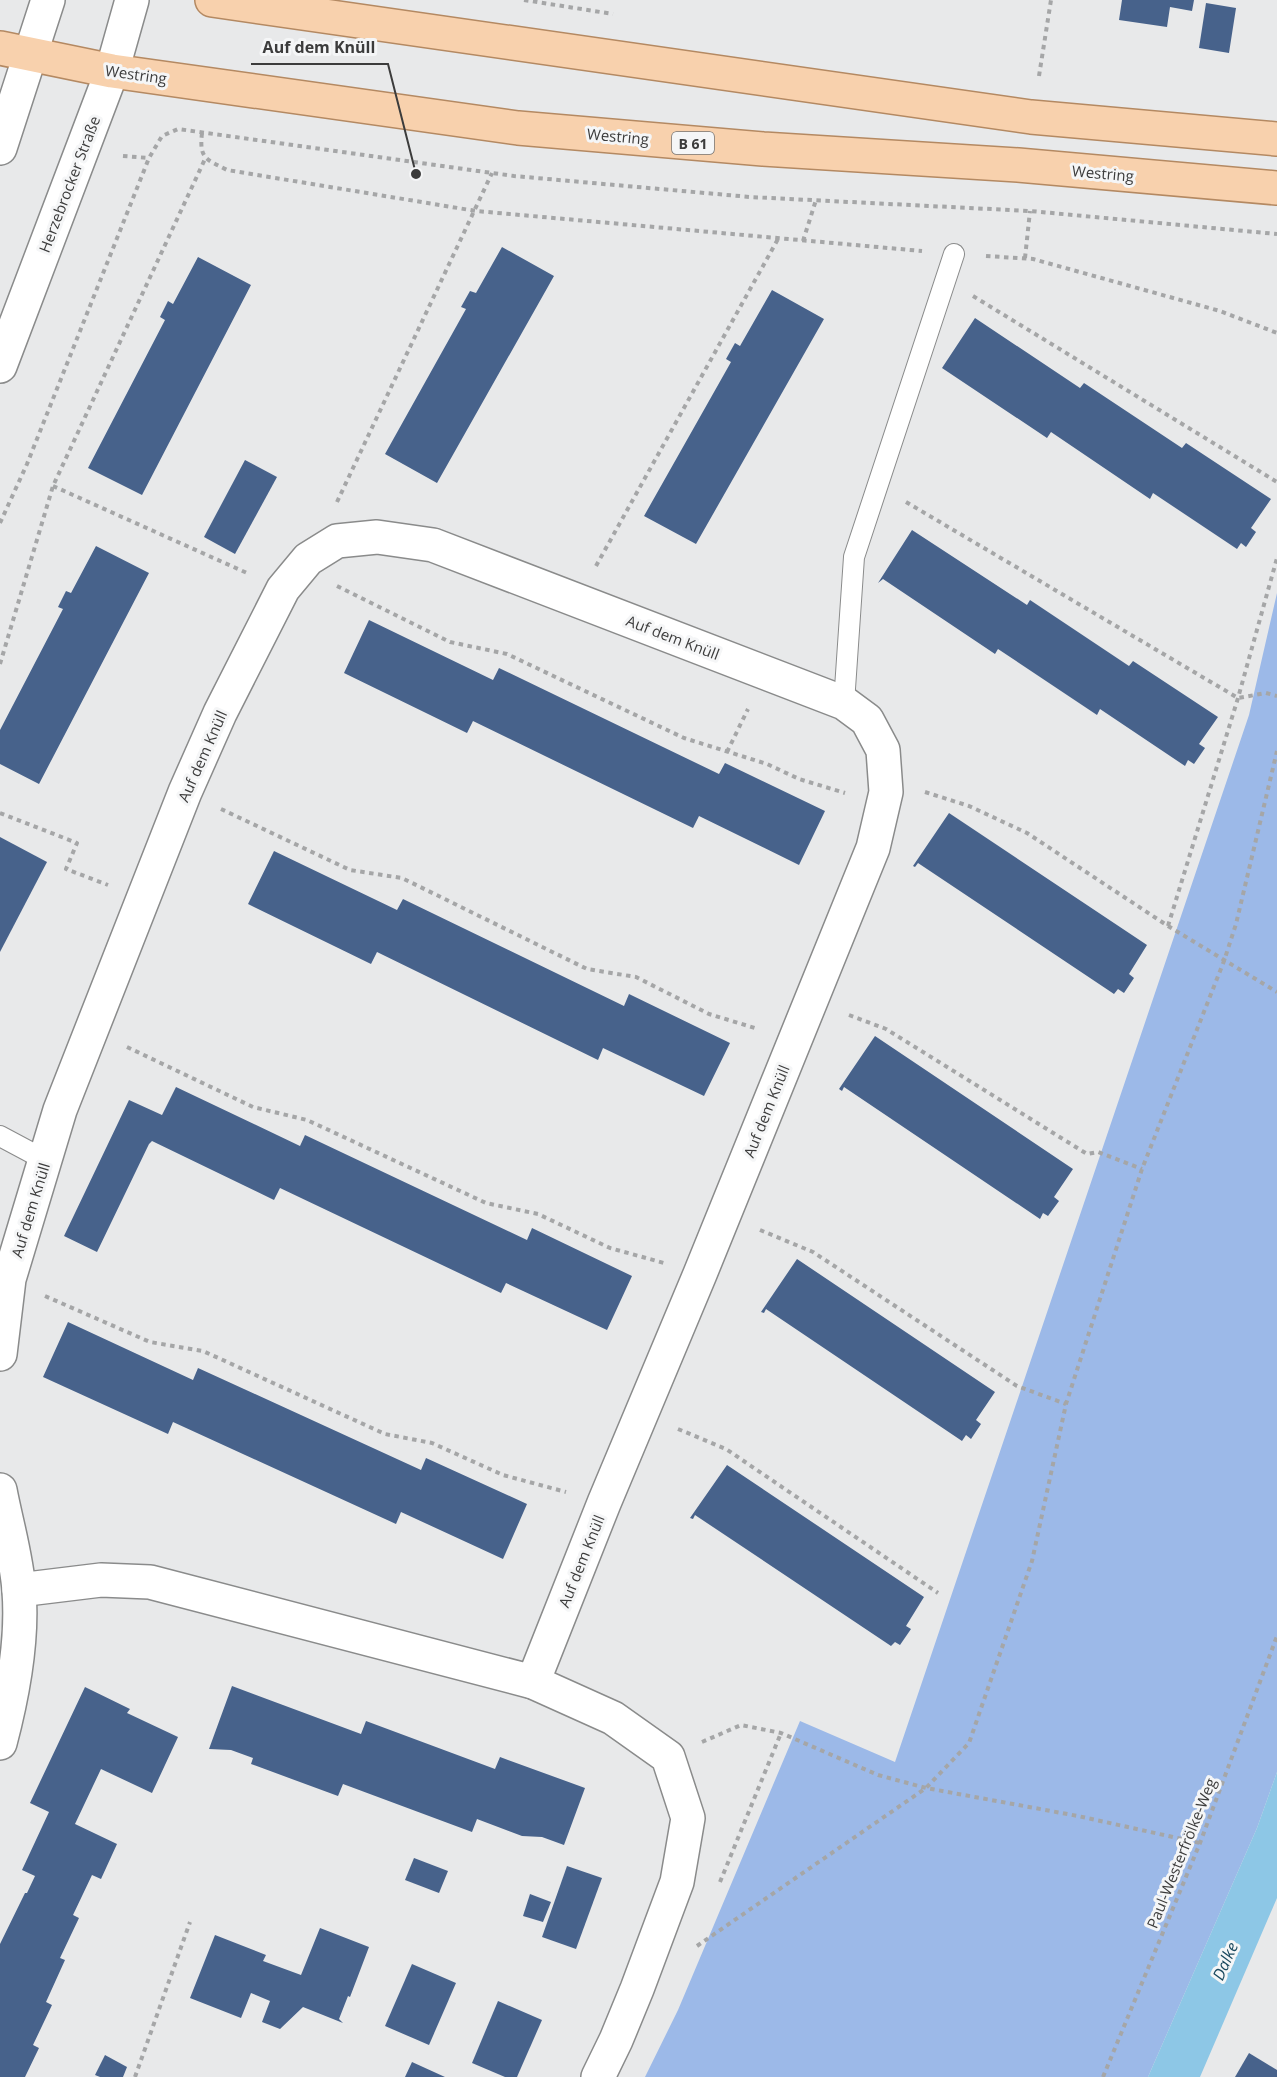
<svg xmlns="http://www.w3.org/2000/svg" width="1277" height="2077" font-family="'Open Sans',sans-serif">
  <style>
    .green { fill: #9cb9e8 }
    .water { fill: #8dc7e6 }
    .building { fill: #47628b }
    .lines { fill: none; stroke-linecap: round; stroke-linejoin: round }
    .service-casing { stroke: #8a8b8b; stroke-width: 22 }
    .minor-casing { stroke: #8a8b8b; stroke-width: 36 }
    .secondary-casing { stroke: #8a8b8b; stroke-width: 36 }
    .primary-casing { stroke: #b48962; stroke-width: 36 }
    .path { stroke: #a5a6a7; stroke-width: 4; stroke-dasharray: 4.5 4.5; stroke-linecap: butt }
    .service { stroke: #fff; stroke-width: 20 }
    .minor { stroke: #fff; stroke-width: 33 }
    .secondary { stroke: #fff; stroke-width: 33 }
    .primary { stroke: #f8d1ad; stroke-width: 33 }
    .labels { text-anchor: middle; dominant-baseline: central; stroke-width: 6; stroke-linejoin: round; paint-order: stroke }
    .shield { fill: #f5f6f7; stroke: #747474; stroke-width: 1.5 }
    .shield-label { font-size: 14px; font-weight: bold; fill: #3c3c3c }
    .street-label { font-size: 15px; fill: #3c3c3c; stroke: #f5f6f7 }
    .water-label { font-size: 16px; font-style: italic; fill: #1a495f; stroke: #f5f6f7 }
    .leader { fill: none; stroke: #3c3c3c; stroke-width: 2 }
    .callout-dot { fill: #3c3c3c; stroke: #f5f6f7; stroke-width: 2 }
    .callout-label { font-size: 16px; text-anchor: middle; font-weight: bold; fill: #3c3c3c; stroke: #f5f6f7; stroke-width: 6; stroke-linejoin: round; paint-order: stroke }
  </style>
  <rect width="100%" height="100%" fill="#e8e9ea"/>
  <!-- green -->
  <path class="green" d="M1277 593V1772L1257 1828 1148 2077H645L678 2010 800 1721 895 1762 1249 715Z"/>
  <!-- water -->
  <path class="water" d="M1277 1772V1898L1200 2077H1148L1257 1828Z"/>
  <!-- building -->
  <g class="building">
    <path d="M1122 0H1194L1192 11 1170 7 1167 27 1119 20Z"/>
    <path d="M1206 3 1236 8 1229 53 1199 48Z"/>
    <path d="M502 247 554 276 437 483 385 454 466 309 461 307 470 291 476 293Z"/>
    <path d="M198 257 251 285 142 495 88 468 165 320 160 317 168 301 173 304Z"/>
    <path d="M772 290 824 319 696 544 644 516 731 362 726 359 735 343 740 346Z"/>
    <path d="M975 318 1080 388 1084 383 1182 448 1186 443 1271 499 1251 528 1256 532 1246 547 1241 543 1237 549 1153 493 1150 499 1051 432 1047 438 942 368Z"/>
    <path d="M245 460 277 477 235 554 204 537Z"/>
    <path d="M912 530 1027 605 1030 600 1129 666 1133 661 1218 717 1199 744 1205 748 1194 764 1188 760 1185 766 1100 709 1097 715 998 649 995 654 883 579 878 583Z"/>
    <path d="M96 546 149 573 39 784 0 764V730L63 609 58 607 66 591 71 593Z"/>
    <path d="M369 620 493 680 499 668 719 774 725 763 825 811 799 865 699 816 693 828 473 721 467 733 344 673Z"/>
    <path d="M949 813 1147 945 1129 974 1134 978 1124 993 1118 989 1114 994 918 863 915 867 913 866Z"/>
    <path d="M0 837 47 862 0 952Z"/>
    <path d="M274 851 397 910 403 899 624 1006 629 994 730 1043 704 1096 603 1048 598 1060 377 952 371 964 248 904Z"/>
    <path d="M875 1036 1073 1169 1054 1197 1059 1201 1048 1216 1043 1213 1040 1219 844 1087 842 1091 839 1089Z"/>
    <path d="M176 1087 300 1146 305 1135 527 1240 532 1228 632 1276 607 1330 506 1283 501 1293 280 1188 274 1200 152 1141 149 1144 97 1252 64 1236 129 1100 162 1115Z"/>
    <path d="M797 1259 995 1392 976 1420 981 1424 971 1439 966 1435 962 1441 766 1309 764 1313 761 1312Z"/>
    <path d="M68 1322 193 1380 198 1368 421 1470 426 1458 527 1504 503 1559 401 1512 396 1524 173 1422 168 1434 43 1377Z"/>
    <path d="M727 1465 924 1597 906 1626 911 1629 900 1645 895 1642 891 1646 695 1515 693 1519 690 1518Z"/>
    <path d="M232 1686 361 1734 366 1721 495 1769 500 1757 585 1788 564 1845 542 1837 522 1836 477 1819 472 1832 343 1784 338 1796 251 1764 253 1758 231 1750 209 1749Z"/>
    <path d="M85 1687 130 1709 127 1713 178 1737 152 1793 101 1769 75 1824 117 1844 101 1879 92 1875 73 1915 79 1918 60 1958 65 1960 46 2002 52 2005 33 2045 39 2048 25 2077H0V1944L25 1893H27L35 1876 22 1870 49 1812 30 1803Z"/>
    <path d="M414 1858 448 1871 439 1893 405 1880Z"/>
    <path d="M567 1866 602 1878 576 1949 542 1937Z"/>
    <path d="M530 1894 551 1902 543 1922 523 1916Z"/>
    <path d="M320 1928 369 1947 350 1997 348 1996 339 2019 343 2023 303 2007 280 2029 262 2022 270 2001 251 1993 241 2018 190 1998 215 1935 266 1955 263 1961 301 1975Z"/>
    <path d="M412 1964 456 1983 429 2045 385 2026Z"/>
    <path d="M498 2001 542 2020 517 2077H505L472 2063Z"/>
    <path d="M1249 2053 1277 2070V2077H1235Z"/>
    <path d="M105 2055 127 2067 123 2077H100L95 2075Z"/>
    <path d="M412 2062 445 2077H405Z"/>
  </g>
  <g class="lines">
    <defs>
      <g id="service">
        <path d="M844 703 854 557 954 254"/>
        <path d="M0 1136 45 1160"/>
      </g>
      <g id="minor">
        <path d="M0 1354 9 1279 60 1110 185 792 220 713 283 589 308 559 337 541 377 537 433 545 844 703 867 720 883 750 886 792 873 848 700 1274 604 1503 533 1682"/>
        <path d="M0 1490C6 1522 17 1559 19 1591 23 1641 13 1694 0 1743"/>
        <path d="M19 1590 101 1580 150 1582 533 1682 613 1718 668 1757 688 1818 677 1882 637 1989 616 2040 598 2077"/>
      </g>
      <g id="secondary">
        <path d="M0 148 48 0"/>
        <path d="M0 366 112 71 132 0"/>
      </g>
      <g id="primary">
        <path d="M212 0 1031 117 1277 139"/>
        <path d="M0 48 112 71 518 128 763 149 1018 165 1277 188"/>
      </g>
    </defs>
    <!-- service casing -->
    <use href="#service" class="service-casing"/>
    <!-- minor casing -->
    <use href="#minor" class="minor-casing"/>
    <!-- secondary casing -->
    <use href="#secondary" class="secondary-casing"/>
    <!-- primary casing -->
    <use href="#primary" class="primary-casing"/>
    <!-- path -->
    <g class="path">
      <path d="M524 0 613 14"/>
      <path d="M1039 76 1051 0"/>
      <path d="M202 133C199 159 206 159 227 170L476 211 922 251"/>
      <path d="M123 156 149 158"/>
      <path d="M803 241 816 200"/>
      <path d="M986 256 1033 259 1220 311 1277 333"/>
      <path d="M1025 258 1030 211"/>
      <path d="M973 296 1277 482"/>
      <path d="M53 486 247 573"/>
      <path d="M337 502 492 173"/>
      <path d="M906 502 1238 698 1266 693 1277 696"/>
      <path d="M0 523 27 464 149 158 162 136 178 129 514 176 750 197 1030 211 1277 234"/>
      <path d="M596 566 778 239"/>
      <path d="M337 586 450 642 507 654 684 738 767 764 799 779 845 793"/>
      <path d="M0 664 53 486 205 159"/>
      <path d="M727 752 748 709"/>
      <path d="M925 792 969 806 1027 833 1168 926 1277 992"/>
      <path d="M221 809 350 870 402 878 587 969 636 977 709 1014 758 1029"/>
      <path d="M0 813 77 843 66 869 108 885"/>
      <path d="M1168 926 1238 698 1277 558"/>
      <path d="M849 1015 886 1029 1087 1154 1098 1152 1142 1169"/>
      <path d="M127 1047 253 1107 307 1120 486 1203 538 1214 610 1248 664 1263"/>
      <path d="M760 1230 813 1252 1017 1386 1066 1404"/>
      <path d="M45 1296 150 1342 203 1351 385 1434 432 1443 503 1475 566 1492"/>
      <path d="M678 1429 726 1449 938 1593"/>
      <path d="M702 1742 741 1725 781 1733 878 1775 926 1788 1078 1816 1200 1843"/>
      <path d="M720 1882 781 1733"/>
      <path d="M697 1946 926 1788 969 1743 1032 1561 1066 1404 1142 1169 1224 961 1236 924 1277 751"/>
      <path d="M135 2077 190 1922"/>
      <path d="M1103 2077 1200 1843 1277 1636"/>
    </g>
    <!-- service -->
    <use href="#service" class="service"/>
    <!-- minor -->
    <use href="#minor" class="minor"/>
    <!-- secondary -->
    <use href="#secondary" class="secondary"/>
    <!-- primary -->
    <use href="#primary" class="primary"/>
  </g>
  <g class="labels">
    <!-- shield labels -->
    <rect class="shield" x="672" y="132" width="42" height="22" rx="4.5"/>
    <g class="shield-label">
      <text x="693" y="143">B 61</text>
    </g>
    <!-- street labels -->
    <g class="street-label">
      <text transform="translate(136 74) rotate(8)">Westring</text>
      <text transform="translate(618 136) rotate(5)">Westring</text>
      <text transform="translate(1103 173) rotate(5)">Westring</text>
      <text transform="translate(69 184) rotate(-69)">Herzebrocker Straße</text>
      <text transform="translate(673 637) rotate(21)">Auf dem Knüll</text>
      <text transform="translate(202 756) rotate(-66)">Auf dem Knüll</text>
      <text transform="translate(766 1111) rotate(-68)">Auf dem Knüll</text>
      <text transform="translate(30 1210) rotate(-73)">Auf dem Knüll</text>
      <text transform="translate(581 1561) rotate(-68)">Auf dem Knüll</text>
      <text transform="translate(1181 1853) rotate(-68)">Paul-Westerfrölke-Weg</text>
    </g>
    <!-- water labels -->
    <g class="water-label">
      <text transform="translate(1225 1961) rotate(-66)">Dalke</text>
    </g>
  </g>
  <!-- callouts -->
  <path class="leader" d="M416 174L388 64H251"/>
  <circle class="callout-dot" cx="416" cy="174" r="6"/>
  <g class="callout-label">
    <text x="319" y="53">Auf dem Knüll</text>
  </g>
</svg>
